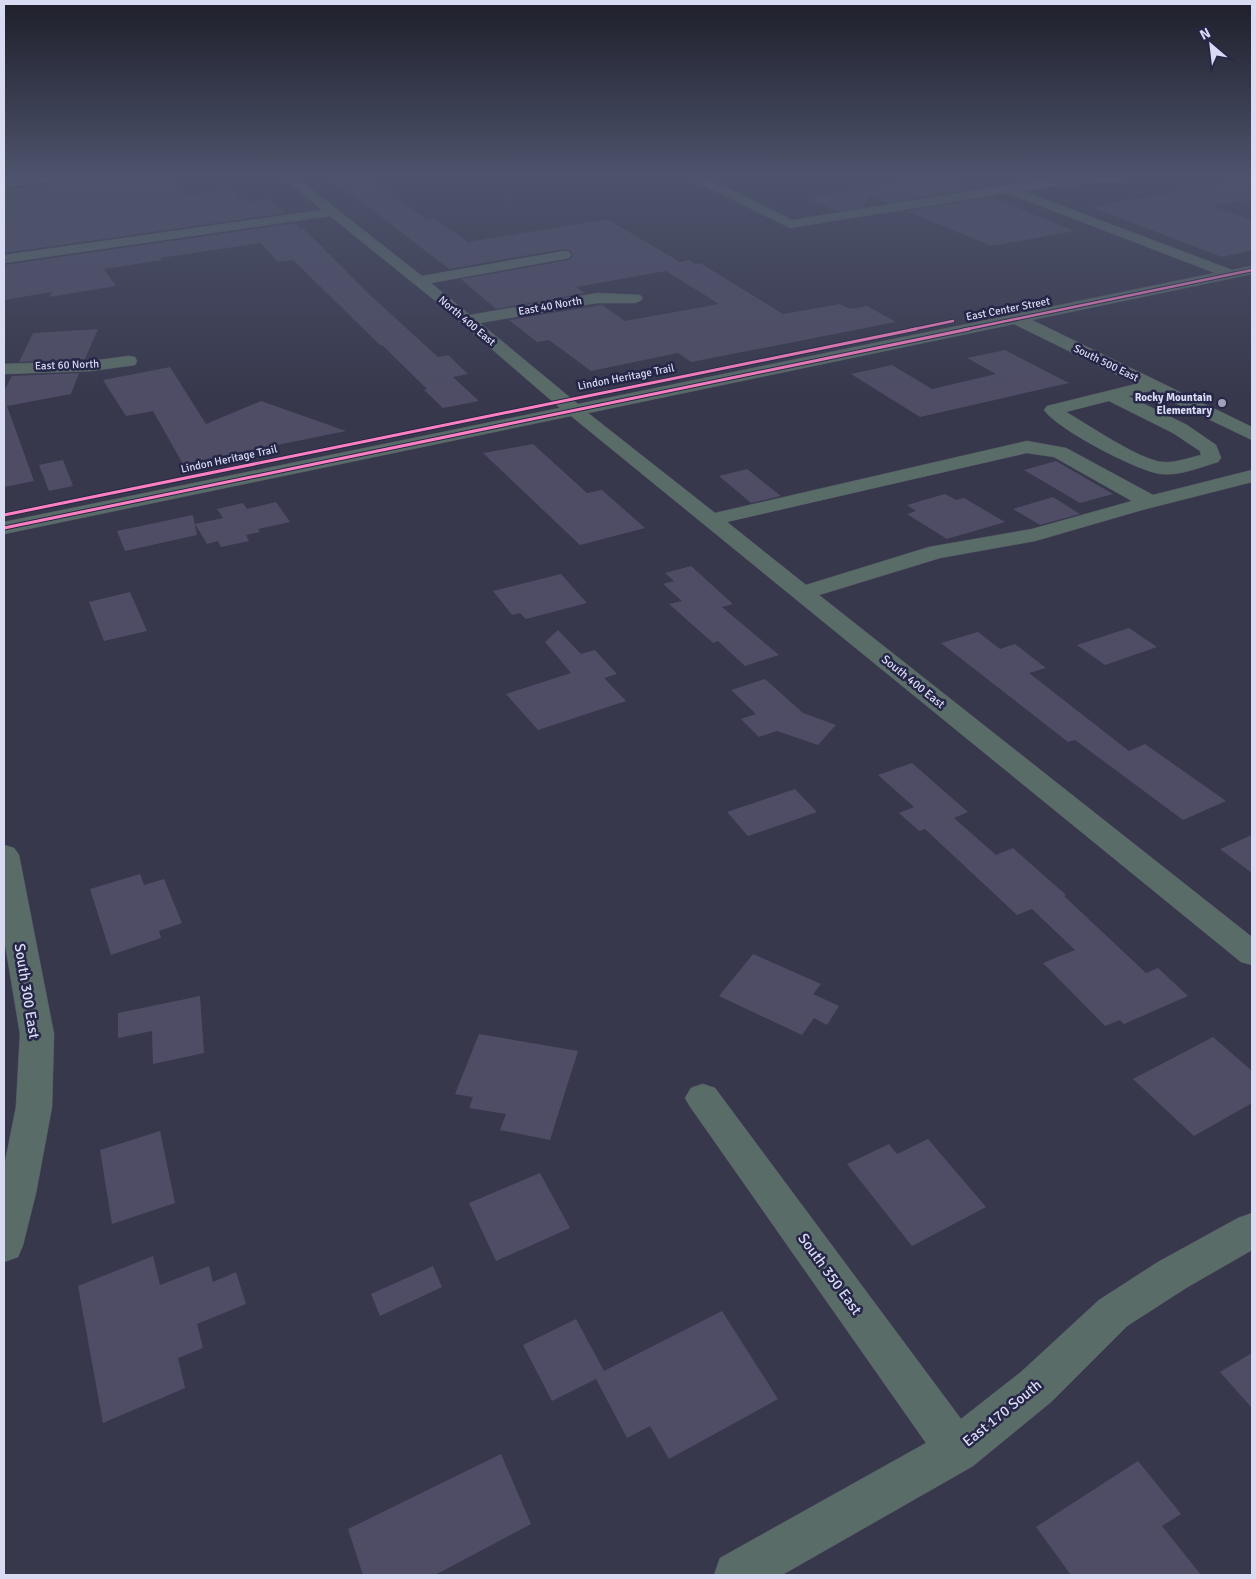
<svg xmlns="http://www.w3.org/2000/svg" width="1256" height="1579" font-family="Signika,sans-serif">
  <style>
    .building { fill: #4e4d65 }
    .lines { fill: none; stroke-linecap: round; stroke-linejoin: round }
    .minor-casing { stroke: #535465; stroke-width: 1 }
    .minor { fill: #5a6c67; fill-rule: evenodd }
    .cycleway-far1-casing { stroke: #262648; stroke-width: 4.5 }
    .cycleway-casing { stroke: #262648; stroke-width: 5 }
    .cycleway-far1 { stroke: #ff80c0; stroke-width: 2.5 }
    .cycleway { stroke: #ff80c0; stroke-width: 3 }
    .poi-dot { fill: #a0a2b8; stroke: #262648; stroke-width: 2 }
    .labels { text-anchor: middle; dominant-baseline: central; stroke-width: 5; stroke-linejoin: round; paint-order: stroke }
    .far-street-label { font-size: 11px; fill: #d9dbf2; stroke: #262648 }
    .far-poi-label { font-size: 11px; font-weight: bold; fill: #d9dbf2; stroke: #262648; text-anchor: end }
    .street-label { font-size: 12px; fill: #d9dbf2; stroke: #262648 }
    .near-street-label { font-size: 15px; fill: #d9dbf2; stroke: #262648 }
  </style>
  <rect width="100%" height="100%" fill="#37384c"/>
  <!-- building -->
  <g class="building">
    <path d="M113 177H172L188 195 231 189 245 202 269 199 285 213 4 253V190Z"/>
    <path d="M329 177H365L428 220 434 219 443 224 468 242 607 219 680 262 689 260 695 264 700 263 783 314 840 304 850 309 867 306 896 322 691 362 678 353 591 371 549 340 537 342 509 320 602 305 625 321 719 304 666 271 576 287 585 293 496 309 461 279 569 260 573 256 571 251 564 249 449 269Z"/>
    <path d="M930 177H942L972 189 887 203 869 195 864 207 837 211 808 198Z"/>
    <path d="M1252 178V199L1213 206 1252 220V250L1222 257 1091 207Z"/>
    <path d="M992 197 1074 231 991 246 907 211Z"/>
    <path d="M295 223 301 229 303 228 370 295 438 357 448 355 468 374 453 377 479 401 443 408 424 390 427 389 382 345H380L293 260 278 262 261 243 160 258 162 260 104 269 116 286 49 297 52 292 4 300V265Z"/>
    <path d="M98 329 85 359 19 362 33 333Z"/>
    <path d="M1005 350 1069 383 920 417 851 374 892 365 932 389 996 374 967 358Z"/>
    <path d="M170 367 206 424 261 401 346 431 183 464 153 411 126 416 103 380Z"/>
    <path d="M79 373 71 394 7 406 34 481 4 487V391L12 376Z"/>
    <path d="M533 444 587 493 602 490 645 528 580 545 483 453Z"/>
    <path d="M63 460 73 486 49 491 39 465Z"/>
    <path d="M1056 461 1113 494 1080 503 1024 470Z"/>
    <path d="M747 469 781 496 751 503 719 476Z"/>
    <path d="M945 494 956 500 964 498 1005 522 947 539 907 514 916 511 907 505Z"/>
    <path d="M1053 497 1080 514 1040 525 1013 509Z"/>
    <path d="M276 502 290 522 258 529 260 532 246 535 249 541 221 547 218 541 207 544 195 524 223 518 217 509 243 503 247 509Z"/>
    <path d="M193 515 197 535 125 551 117 531Z"/>
    <path d="M691 566 733 604 722 607 779 655 745 666 718 641 713 643 669 604 682 601 663 584 674 581 665 573Z"/>
    <path d="M561 574 587 603 526 619 520 613 512 615 493 591Z"/>
    <path d="M130 592 147 631 104 641 89 602Z"/>
    <path d="M1129 628 1157 647 1105 665 1077 645Z"/>
    <path d="M558 630 581 654 595 650 617 674 604 678 626 701 538 730 506 694 571 673 545 642Z"/>
    <path d="M978 632 1000 649 1015 644 1046 668 1029 673 1129 751 1145 744 1226 801 1183 820 1075 740 1068 742 941 643Z"/>
    <path d="M765 679 803 713 836 725 818 745 777 731 759 737 741 719 756 714 731 690Z"/>
    <path d="M912 763 968 812 954 818 996 855 1013 848 1066 895 1064 896 1146 973 1158 968 1188 996 1124 1024 1120 1020 1105 1026 1043 963 1075 950 1032 909 1017 915 925 829 919 831 899 813 914 807 878 775Z"/>
    <path d="M795 789 817 812 748 836 727 812Z"/>
    <path d="M1252 835V873L1220 849Z"/>
    <path d="M140 874 144 885 164 879 182 923 159 931 161 938 111 955 90 889Z"/>
    <path d="M753 954 821 984 813 994 839 1006 827 1025 814 1018 802 1035 719 996Z"/>
    <path d="M200 996 204 1053 153 1064 152 1031 118 1038V1013Z"/>
    <path d="M479 1034 578 1051 550 1140 500 1130 506 1114 469 1108 473 1097 455 1094Z"/>
    <path d="M1213 1037 1252 1071V1103L1194 1136 1133 1079Z"/>
    <path d="M160 1131 175 1203 112 1224 100 1150Z"/>
    <path d="M928 1139 986 1207 912 1246 847 1164 889 1144 897 1154Z"/>
    <path d="M540 1173 570 1228 496 1261 469 1203Z"/>
    <path d="M153 1256 160 1285 209 1266 213 1282 236 1272 246 1304 197 1324 203 1348 178 1358 185 1388 103 1423 78 1286Z"/>
    <path d="M433 1266 442 1287 380 1316 371 1294Z"/>
    <path d="M722 1311 778 1399 669 1459 650 1426 627 1438 596 1379 552 1401 523 1345 576 1319 604 1371Z"/>
    <path d="M1252 1353V1408L1220 1372Z"/>
    <path d="M501 1454 531 1524 435 1575H363L348 1529Z"/>
    <path d="M1138 1461 1181 1514 1162 1526 1201 1575H1071L1036 1527Z"/>
  </g>
  <g class="lines">
    <defs>
      <g id="minor">
        <path d="M24 177H60L54 181 4 187V179Z"/>
        <path d="M283 177H296L422 276 564 251 569 252 571 255 569 258 564 259 431 283 470 315 597 293 640 295 643 298 640 301 635 303H597L480 323 578 404 1215 273 1007 193 790 228 693 180 691 177H706L792 220 1059 177H1128L1122 181 1059 185 1023 191 1232 270 1252 266V274L1032 320 1252 427V440L1150 391 1128 396 1187 425 1216 445 1221 458 1218 462C1201 467 1180 476 1161 474 1137 471 1057 429 1044 410L1047 406 1136 384 1014 324 588 413 715 513 1027 441 1066 448 1153 495 1252 470V482L1142 510 1035 541 940 558 819 595 1252 937V965L1241 962 571 416 4 534V522L560 408 443 307 330 216 4 263V255L322 210ZM1109 401 1173 433 1200 451 1201 455C1189 458 1175 463 1163 462 1141 461 1087 424 1066 412ZM1027 453 1054 457 1132 501 1032 529 929 547 806 585 727 522Z"/>
        <path d="M129 356 135 357 137 361 135 365 91 371 4 374V364L91 361Z"/>
        <path d="M4 845 14 848 19 855 54 1034 52 1107 36 1193 23 1245 18 1257 4 1262V1167L16 1107 20 1034 4 938Z"/>
        <path d="M703 1084 715 1088 961 1419 1021 1372 1099 1300 1158 1262 1238 1218 1252 1213V1250L1186 1288 1127 1326 1051 1402 973 1466 782 1575H714L720 1558 926 1443 691 1108 685 1098 691 1088Z"/>
      </g>
    </defs>
    <!-- minor casing -->
    <use href="#minor" class="minor-casing"/>
    <!-- minor -->
    <use href="#minor" class="minor"/>
    <defs>
      <g id="cycleway-far1">
        <path d="M910 330 953 321"/>
        <path d="M963 330 1252 270"/>
      </g>
      <g id="cycleway">
        <path d="M4 515 916 329"/>
        <path d="M4 528 969 329"/>
      </g>
    </defs>
    <!-- cycleway-far1 casing -->
    <use href="#cycleway-far1" class="cycleway-far1-casing"/>
    <!-- cycleway casing -->
    <use href="#cycleway" class="cycleway-casing"/>
    <!-- cycleway-far1 -->
    <use href="#cycleway-far1" class="cycleway-far1"/>
    <!-- cycleway -->
    <use href="#cycleway" class="cycleway"/>
  </g>
  <!-- sky -->
  <linearGradient id="sky" x2="0" y2="1"><stop stop-color="#1e1f2a"/><stop offset="0.44" stop-color="#4d536c"/><stop offset="1" stop-color="#4d536c" stop-opacity="0"/></linearGradient>
  <rect width="1256" height="398" fill="url(#sky)"/>
  <!-- markers -->
  <circle class="poi-dot" cx="1222" cy="403" r="5"/>
  <g class="labels">
    <!-- far-street labels -->
    <g class="far-street-label">
      <text transform="translate(550 306) rotate(-10)">East 40 North</text>
      <text transform="translate(1008 309) rotate(-11)">East Center Street</text>
      <text transform="translate(467 321) rotate(40)">North 400 East</text>
      <text transform="translate(1106 363) rotate(26)">South 500 East</text>
      <text transform="translate(67 365) rotate(-2)">East 60 North</text>
      <text transform="translate(626 377) rotate(-11)">Lindon Heritage Trail</text>
      <text transform="translate(229 459) rotate(-12)">Lindon Heritage Trail</text>
    </g>
    <!-- far-poi labels -->
    <g class="far-poi-label">
      <text x="1212" y="397">Rocky Mountain<tspan x="1212" dy="13">Elementary</tspan></text>
    </g>
    <!-- street labels -->
    <g class="street-label">
      <text transform="translate(913 682) rotate(39)">South 400 East</text>
    </g>
    <!-- near-street labels -->
    <g class="near-street-label">
      <text transform="translate(27 991) rotate(81)">South 300 East</text>
      <text transform="translate(830 1274) rotate(54)">South 350 East</text>
      <text transform="translate(1002 1413) rotate(-39)">East 170 South</text>
    </g>
  </g>
  <!-- border -->
  <rect width="1256" height="1579" fill="none" stroke="#d9dbf2" stroke-width="10"/>
  <!-- north arrow -->
  <g transform="translate(1211 45) rotate(332)" stroke="#262648" stroke-width="4" paint-order="stroke">
  <path d="M0-4L9 19L0 12L-9 19Z" fill="#d9dbf2"/>
  <text y="-8" font-size="14" font-weight="bold" text-anchor="middle" fill="#d9dbf2">N</text>
  </g>
</svg>
